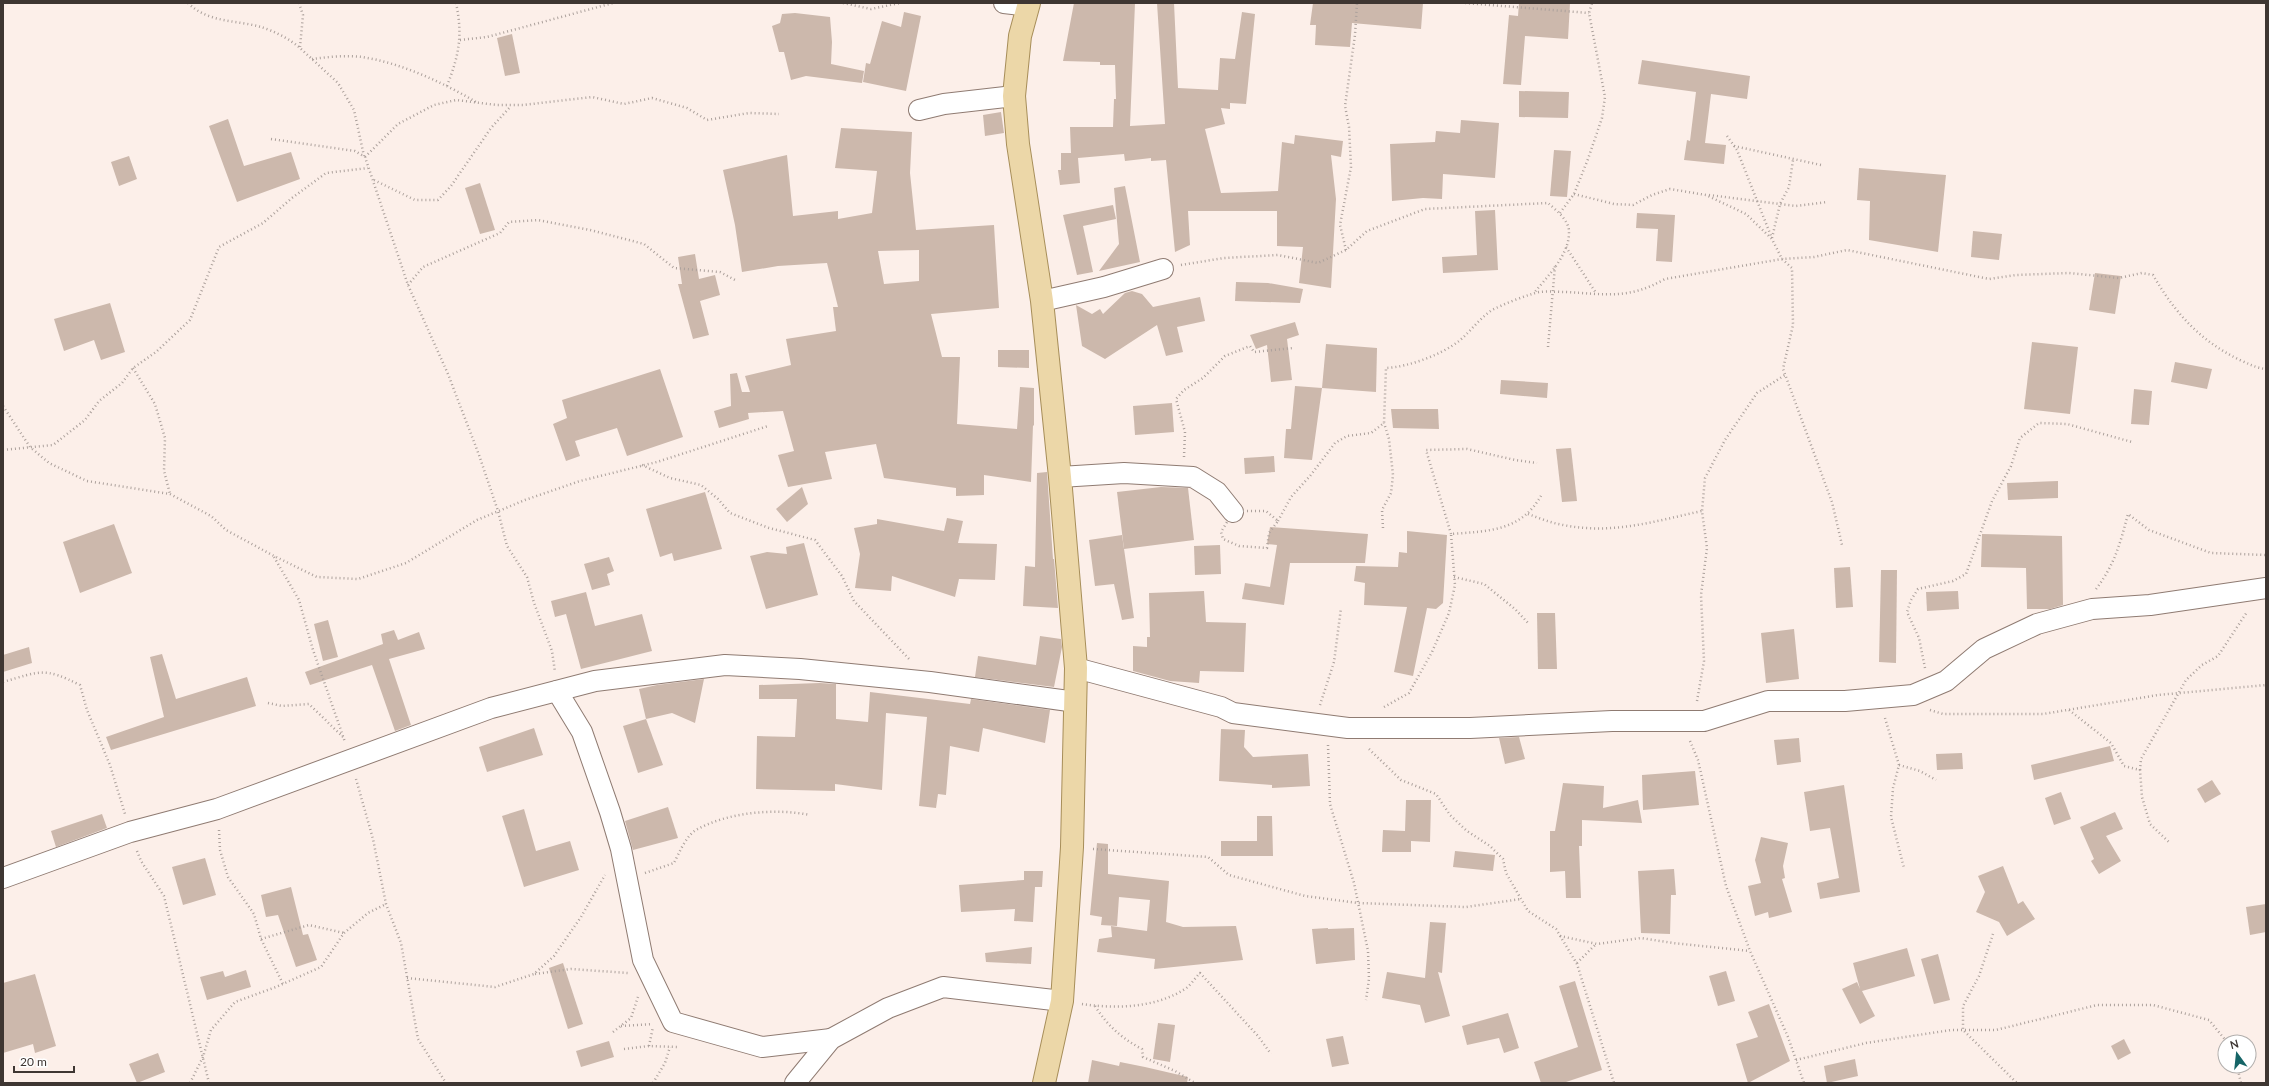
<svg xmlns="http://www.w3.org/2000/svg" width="2269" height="1086" font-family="Lato,sans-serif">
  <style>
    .building { fill: #ccb8ac; fill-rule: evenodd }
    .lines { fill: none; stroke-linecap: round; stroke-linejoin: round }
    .minor-casing { stroke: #8f7b72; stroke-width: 22 }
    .major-casing { stroke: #a78e59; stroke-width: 24 }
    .path { stroke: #aca19c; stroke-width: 2.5; stroke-dasharray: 1 3; stroke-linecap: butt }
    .minor { stroke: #fff; stroke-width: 20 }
    .major { stroke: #ecd7a8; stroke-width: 22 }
  </style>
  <rect width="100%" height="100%" fill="#fcefe9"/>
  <!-- building -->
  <g class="building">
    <path d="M1074 3H1135L1130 126 1165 124 1157 3H1174L1178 88 1218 90 1220 58 1235 59 1242 12 1255 14 1246 104 1230 103V109L1221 108 1225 124 1205 129 1221 193 1278 191 1282 142 1294 144 1295 135 1343 141 1341 157 1331 155 1336 199 1331 288 1299 283 1303 247 1277 246V211H1188L1190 245 1175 252 1166 160 1151 161V158L1125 161 1124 154 1078 158 1080 183 1060 185 1058 170H1061V153H1071L1070 127H1113L1114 99H1116L1115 65H1100V62L1063 61Z"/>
    <path d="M1313 3H1423L1421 29 1352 23 1350 47 1315 45 1316 25H1310Z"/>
    <path d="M1519 3H1570L1568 39 1525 36 1521 85 1503 84 1509 15 1518 16Z"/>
    <path d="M904 12 921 16 906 91 863 82 866 63 870 64 882 21 901 27Z"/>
    <path d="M795 13 830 17 832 42 831 64 864 71 862 83 806 76 791 80 784 52H779L772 26 780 23 782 14Z"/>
    <path d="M512 34 520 73 505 76 497 38Z"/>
    <path d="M1642 60 1750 76 1747 99 1711 94 1705 143 1726 145 1724 164 1684 160 1687 140 1690 141 1696 92 1638 84Z"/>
    <path d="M1519 91 1569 92 1568 118 1519 117Z"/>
    <path d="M1001 112 1004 133 985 136 983 115Z"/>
    <path d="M228 119 244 166 291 152 300 179 237 202 209 126Z"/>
    <path d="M1461 120 1499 123 1495 178 1443 174 1442 199 1423 198 1392 201 1390 144 1435 142 1436 131 1460 133Z"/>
    <path d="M841 128 912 132 910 173 916 230 994 225 999 308 931 314 942 357H960L957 424 1017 429 1020 387 1034 388V426L1033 425 1031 482 984 475V495L956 496V488L884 478 876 444 825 452 832 479 788 487 778 455 794 451 783 411 748 413 749 419 719 428 714 411 731 406 730 374 737 373 742 392H750L745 376 791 365 786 339 836 331 833 307H838L827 263 778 266 742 272 735 225 723 170 787 155 793 216 838 211V219L872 213 877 171 835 168ZM919 250V281L884 284 878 251Z"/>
    <path d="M1554 150 1571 151 1567 197 1550 196Z"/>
    <path d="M129 156 137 179 119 186 111 162Z"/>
    <path d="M1859 168 1946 175 1938 252 1869 240 1870 201 1857 200Z"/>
    <path d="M480 183 495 230 480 234 465 188Z"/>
    <path d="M1125 186 1140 262 1099 271 1119 244 1114 188Z"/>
    <path d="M1113 205 1116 219 1083 226 1093 272 1077 275 1063 215Z"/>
    <path d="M1495 210 1498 270 1443 273 1442 257 1477 255 1475 211Z"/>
    <path d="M1637 213 1675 215 1672 262 1656 261 1658 229 1636 228Z"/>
    <path d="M1973 231 2002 234 1999 260 1971 257Z"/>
    <path d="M695 254 699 279 715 275 720 295 700 301 709 335 693 339 678 284H682L678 257Z"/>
    <path d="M2095 273 2121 276 2115 314 2089 310Z"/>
    <path d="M1236 282 1268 283 1303 289 1300 303 1235 301Z"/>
    <path d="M1132 291 1142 294 1153 307 1200 297 1205 321 1177 327 1183 352 1166 356 1157 325 1105 359 1082 346 1076 305 1092 314 1100 309 1103 314 1125 293Z"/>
    <path d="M110 303 125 352 101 360 94 340 64 351 54 319Z"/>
    <path d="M1295 322 1299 335 1287 339 1292 380 1271 382 1267 345 1256 349 1250 335Z"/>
    <path d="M2032 342 2078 347 2070 414 2024 409Z"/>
    <path d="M1326 344 1377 348 1376 392 1322 388Z"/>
    <path d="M998 350H1029V368L998 367Z"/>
    <path d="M2175 362 2212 369 2207 389 2171 382Z"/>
    <path d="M660 369 683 437 627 456 617 428 575 441 580 456 566 461 553 424 567 418 562 400Z"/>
    <path d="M1501 380 1548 383 1547 398 1500 394Z"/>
    <path d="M1295 386 1322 388 1312 460 1284 458 1286 429H1291Z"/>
    <path d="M2134 389 2152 391 2149 425 2131 424Z"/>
    <path d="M1172 403 1174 432 1135 435 1133 406Z"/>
    <path d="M1391 409H1438L1439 429 1393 428Z"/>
    <path d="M1571 448 1577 501 1562 502 1556 449Z"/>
    <path d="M1274 456 1275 472 1245 474 1244 458Z"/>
    <path d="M1047 472 1053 559H1054L1058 608 1023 606 1025 566 1035 567 1037 473Z"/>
    <path d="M2058 481V498L2008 500 2007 483Z"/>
    <path d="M802 487 808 504 787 522 776 509Z"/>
    <path d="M1161 487 1188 488 1194 540 1124 549 1117 492Z"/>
    <path d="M705 492 722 549 674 561 672 553 660 557 646 509Z"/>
    <path d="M947 518 963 521 958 543 997 544 995 580 959 579 955 597 892 576 891 591 855 588 860 554 854 528 877 524V519L944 531Z"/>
    <path d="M114 524 132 573 80 593 63 542Z"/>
    <path d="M1270 527 1368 534 1365 563H1290L1284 605 1242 599 1245 583 1270 587 1277 545 1267 544Z"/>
    <path d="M1407 531 1447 535 1443 603 1436 609 1427 608 1413 676 1394 672 1407 607 1364 605 1365 583 1354 581 1356 566 1398 567 1399 552 1407 553Z"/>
    <path d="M1982 534 2062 536 2063 605 2050 609H2027L2026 568 1981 567Z"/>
    <path d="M1122 535 1134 618 1122 620 1114 584 1095 586 1089 540Z"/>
    <path d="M804 543 818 595 766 609 750 556 767 552 787 554 786 547Z"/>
    <path d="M1220 545 1221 574 1195 575 1194 546Z"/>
    <path d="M609 557 614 571 607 574 610 585 592 590 584 564Z"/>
    <path d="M1850 567 1853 607 1836 608 1834 568Z"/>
    <path d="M1881 570H1897L1896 663 1879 662Z"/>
    <path d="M1204 591 1206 622 1246 623 1244 672 1200 671 1199 683 1170 681 1133 671V646L1147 647V637H1150L1149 593Z"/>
    <path d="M1958 591 1959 609 1927 611 1926 592Z"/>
    <path d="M586 592 595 626 642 614 652 651 581 669 566 614 555 617 551 601Z"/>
    <path d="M1537 613H1555L1557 669H1538Z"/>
    <path d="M328 620 338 657 323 661 314 624Z"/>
    <path d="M1794 629 1799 679 1766 683 1761 633Z"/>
    <path d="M394 630 398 640 419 632 425 649 389 659 411 725 395 731 372 665 310 685 305 672 383 644 381 634Z"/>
    <path d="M1040 636 1061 639 1062 647 1054 687 975 677 978 656 1036 665Z"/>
    <path d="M29 647 32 663 3 672V655Z"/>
    <path d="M162 654 176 699 247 677 256 706 111 750 106 737 164 717 150 657Z"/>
    <path d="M704 679 695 723 672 713 646 719 639 689 657 685Z"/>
    <path d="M820 683 836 684V719L868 722 870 692 970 704 971 699 1050 710 1045 743 983 728 979 752 950 746 946 795 938 794 936 808 919 806 927 717 886 713 882 790 835 784V791L756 789 757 736 795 737 797 699H759V685Z"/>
    <path d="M646 719 663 765 638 773 623 726Z"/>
    <path d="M534 728 543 755 487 772 479 747Z"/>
    <path d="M1221 729 1245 730 1244 747 1253 757 1308 754 1310 786 1272 788V785L1219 781Z"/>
    <path d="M1519 737 1525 759 1505 764 1499 738Z"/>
    <path d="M1799 738 1801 762 1777 765 1774 740Z"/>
    <path d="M2110 746 2114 761 2034 780 2031 765Z"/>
    <path d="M1962 753 1963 769 1937 770 1936 754Z"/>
    <path d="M1695 771 1699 805 1643 810 1642 775Z"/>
    <path d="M2212 780 2221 794 2205 803 2197 789Z"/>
    <path d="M1563 783 1604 786 1603 808 1638 800 1642 823 1582 820V846H1579L1581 898H1566L1565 871 1550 872V831H1555Z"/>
    <path d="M1844 785 1860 892 1820 899 1817 883 1839 878 1830 828 1810 831 1804 792Z"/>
    <path d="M2061 792 2071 819 2054 825 2045 798Z"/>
    <path d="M1406 800H1431L1430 842 1411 841V852H1382L1383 830 1405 831Z"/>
    <path d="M668 807 678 838 633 850 625 821Z"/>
    <path d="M524 809 536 851 570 841 579 870 524 887 502 816Z"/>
    <path d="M2115 812 2123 829 2106 836 2121 861 2099 874 2091 861 2094 859 2080 827Z"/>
    <path d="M102 814 107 828 56 847 51 831Z"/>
    <path d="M1257 816H1272L1273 856H1221V841H1257Z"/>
    <path d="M1761 837 1788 843 1783 866 1785 878 1782 879 1792 912 1769 918 1768 912 1755 916 1748 886 1761 883 1755 860Z"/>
    <path d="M1097 843 1108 844V874L1169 881 1166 922 1183 927 1236 926 1243 960 1154 969 1155 959 1097 952 1099 939 1112 937 1111 926 1147 931 1150 900 1119 897 1117 926 1101 925 1102 917 1090 915Z"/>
    <path d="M1455 851 1495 855 1493 871 1453 867Z"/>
    <path d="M205 858 216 895 183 905 172 867Z"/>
    <path d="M2003 866 2018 904 2023 901 2035 919 2007 936 1999 922 1976 912 1985 892 1978 876Z"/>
    <path d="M1674 869 1676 895H1671L1670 934 1641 933 1638 871Z"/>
    <path d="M1024 871H1043L1042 887H1035L1033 922 1014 921 1015 909 961 912 959 885 1024 880Z"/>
    <path d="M291 887 303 935 308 934 317 960 296 967 278 915 266 917 261 895Z"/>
    <path d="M2266 904V932L2250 935 2246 907Z"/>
    <path d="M1430 922 1446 923 1442 973 1438 972 1450 1016 1425 1023 1420 1005 1382 998 1387 972 1425 978Z"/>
    <path d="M1328 928V929L1354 928 1355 960 1316 964 1312 929Z"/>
    <path d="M1032 947 1031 964 986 962 985 953Z"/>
    <path d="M1907 948 1915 976 1862 991 1875 1016 1860 1024 1842 989 1857 982 1860 989 1853 963Z"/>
    <path d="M1938 954 1950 1000 1934 1004 1921 959Z"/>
    <path d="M563 963 583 1024 568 1029 549 968Z"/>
    <path d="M246 970 251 987 207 1000 200 977 223 971 225 977Z"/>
    <path d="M1726 971 1735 1001 1718 1006 1709 976Z"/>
    <path d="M35 974 56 1046 35 1053 33 1044 3 1053V983Z"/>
    <path d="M1575 981 1602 1070 1563 1083H1541L1534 1062 1578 1047 1559 986Z"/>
    <path d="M1769 1004 1790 1061 1748 1083 1736 1044 1758 1037 1748 1012Z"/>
    <path d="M1508 1013 1519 1048 1504 1053 1499 1038 1467 1045 1462 1026Z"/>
    <path d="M1158 1023 1175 1025 1170 1062 1153 1059Z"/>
    <path d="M1343 1036 1349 1064 1332 1067 1326 1039Z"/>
    <path d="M2124 1039 2131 1053 2118 1060 2111 1046Z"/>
    <path d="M609 1041 614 1057 581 1067 576 1051Z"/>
    <path d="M158 1053 165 1072 137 1083 129 1064Z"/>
    <path d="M1855 1059 1858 1076 1827 1083 1824 1066Z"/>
    <path d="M1092 1060 1119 1066 1120 1062 1145 1067 1188 1077 1187 1083H1088Z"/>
  </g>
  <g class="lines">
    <defs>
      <g id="minor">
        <path d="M1004 3 1028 6"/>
        <path d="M919 110 944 104 1014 96"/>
        <path d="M1042 301 1104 287 1163 269"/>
        <path d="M1060 477 1124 473 1193 477 1217 492 1233 512"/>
        <path d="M1076 668 1221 707 1233 713 1348 728H1470L1612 721H1704L1768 701H1845L1913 695 1946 681 1984 649 2037 624 2092 609 2150 605 2266 588"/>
        <path d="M557 691 582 732 610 812 621 849 643 960 673 1022 762 1047 831 1039"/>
        <path d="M3 878 130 832 217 809 491 708 595 681 725 665 800 669 930 682 1076 702"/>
        <path d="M795 1083 831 1039 888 1008 943 987 1062 1001"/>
      </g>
      <path id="major" d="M1029 3 1020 36 1014 96 1018 144 1042 301 1060 477 1076 668 1072 847 1062 1001 1044 1083"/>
    </defs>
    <!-- minor casing -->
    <use href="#minor" class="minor-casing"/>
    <!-- major casing -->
    <use href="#major" class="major-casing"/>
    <!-- path -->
    <g class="path">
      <path d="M188 3C208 23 237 20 261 27 274 31 290 39 300 48L338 83 354 110 364 156"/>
      <path d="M299 3 303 15 300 47"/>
      <path d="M843 3 871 9 900 3"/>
      <path d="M1465 3 1589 13"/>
      <path d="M460 40 487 37 613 3"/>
      <path d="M312 59C328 57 346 55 362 57 401 63 442 82 476 102"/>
      <path d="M447 86C459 55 463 36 456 3"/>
      <path d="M1727 136 1737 150 1771 236"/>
      <path d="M271 139 355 151 365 157 408 285 448 374 479 455 498 511 507 546 527 577 534 603 552 651 555 672"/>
      <path d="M1734 146 1821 165"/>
      <path d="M365 157 398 124 434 105 456 100 497 105H523L592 97 624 104 652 98 687 108 707 120 749 113 779 114"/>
      <path d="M374 180 415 200H438L451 186 491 128 511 106"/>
      <path d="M1574 194 1614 204 1633 205 1652 195 1670 189 1706 195 1746 214 1772 239 1782 259 1792 268 1793 325 1783 369 1832 502 1842 545"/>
      <path d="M1709 195 1796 206 1827 202"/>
      <path d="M1560 213 1574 194 1588 159 1602 118 1605 97 1589 13 1592 3"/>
      <path d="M1772 238 1780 204 1789 187 1793 160"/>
      <path d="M1566 247 1596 293"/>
      <path d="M1346 250 1340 225 1351 167 1349 127 1345 106 1355 35 1357 3"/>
      <path d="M1181 265 1224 258 1278 255 1318 263 1346 250 1367 231 1425 209 1548 203C1556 210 1570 221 1569 233 1569 255 1547 277 1534 293"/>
      <path d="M408 285 423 267 500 233 509 222 538 220 590 230 644 244 674 268 720 272 737 281"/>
      <path d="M1548 347 1555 266"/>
      <path d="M133 368 155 404 165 438 164 471 170 494"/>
      <path d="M3 406 30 447 49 463 87 481 170 494 211 516 226 530 274 556 317 577 358 579 406 563 477 520 525 500 580 481 657 462 768 426"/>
      <path d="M3 450 53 445 85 420 99 401 122 383 133 368 156 352 190 320 219 247 263 223 292 198 326 173 368 168"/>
      <path d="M1184 457 1185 432 1176 399 1184 390 1203 378 1225 356 1250 346 1254 352 1293 348"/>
      <path d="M642 465 670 478 701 485 718 499 730 513 769 528 815 540 842 576 854 601 910 660"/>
      <path d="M1239 511H1266L1278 521 1269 533 1267 548 1239 546 1223 539 1221 532 1233 512Z"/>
      <path d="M1528 514C1539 518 1551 523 1563 525 1613 535 1655 521 1702 511"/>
      <path d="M1278 521 1291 497 1310 476 1335 443 1347 436 1371 433 1384 423 1386 368C1408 367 1441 355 1459 341 1471 331 1479 319 1492 310 1504 304 1519 298 1532 294 1541 290 1555 292 1565 292 1605 294 1628 300 1665 279L1782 259 1814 257 1847 250 1989 279 2016 275 2069 273 2119 278 2142 273 2153 275C2175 313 2200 341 2240 360 2249 364 2256 368 2266 369"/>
      <path d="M1383 528 1382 510 1391 493 1393 475 1389 439 1384 423"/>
      <path d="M1451 534 1426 450 1467 449 1515 460 1537 463"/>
      <path d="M274 557 299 600 313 650 345 742"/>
      <path d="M1454 577 1484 584 1515 609 1529 624"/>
      <path d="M2096 589C2115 564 2120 544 2128 514L2149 530 2211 553 2266 555"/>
      <path d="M1925 668 1919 638 1907 612 1911 600 1918 589 1953 581 1966 574 1992 501 2011 466 2020 438 2039 423 2067 424 2132 442"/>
      <path d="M3 682C41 671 44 667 80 685L87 710 110 765 125 814"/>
      <path d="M1697 701 1704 661 1701 595 1707 548 1702 511 1705 478 1725 440 1757 393 1785 375"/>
      <path d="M268 703 282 706 309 704 343 737"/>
      <path d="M1320 705 1334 662 1341 608"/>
      <path d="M1384 707 1409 693 1432 652 1449 613 1455 585 1451 534C1490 531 1522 531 1542 494"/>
      <path d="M1930 710 1943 714H2043L2158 695 2266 685"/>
      <path d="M2069 710 2111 743 2124 766 2140 770 2142 797 2150 824 2169 842"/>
      <path d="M1885 718 1899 765 1893 788 1891 817 1904 868"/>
      <path d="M1690 741 1698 760 1726 886 1750 951 1788 1037 1804 1083"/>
      <path d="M1328 745 1330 804 1354 883 1368 951 1369 979 1366 1000"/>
      <path d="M1369 749 1401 780 1436 794 1450 815 1467 831 1490 846 1503 859 1506 873 1528 911 1556 929 1577 964 1614 1083"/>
      <path d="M1899 765 1920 771 1936 780"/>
      <path d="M2140 770 2141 759 2186 680 2202 665 2218 656 2247 612"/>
      <path d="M356 779 373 839 386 904 401 943 418 1039 446 1083"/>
      <path d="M219 830 220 850 228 877 254 914 261 939 283 984"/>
      <path d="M1093 849 1208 857 1229 875 1305 896 1358 903 1466 907 1521 899"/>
      <path d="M137 851 141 861 164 896 209 1083"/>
      <path d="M645 873 674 863C679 853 686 836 696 830 728 812 775 808 810 815"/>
      <path d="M1993 934 1979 976 1963 1006V1030L2017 1083"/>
      <path d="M1560 936 1597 944 1641 938 1673 943 1750 951"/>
      <path d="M261 939 309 925 344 933"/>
      <path d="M1577 963 1596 944"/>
      <path d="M535 974 571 969 628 973"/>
      <path d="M407 978 495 987 534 974 554 956 581 917 605 875"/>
      <path d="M1082 1004C1116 1009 1155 1008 1185 989 1191 985 1195 978 1200 973L1258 1036 1271 1054"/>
      <path d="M1095 1006C1107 1025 1121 1038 1142 1049L1143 1057 1175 1071 1195 1083"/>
      <path d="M621 1026 652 1024"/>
      <path d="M613 1032 631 1018 638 997"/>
      <path d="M649 1046 653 1027"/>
      <path d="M624 1049 649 1046 677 1047"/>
      <path d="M1796 1060 1866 1043 1951 1030H1996L2097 1005H2153L2209 1020 2227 1042"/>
      <path d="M2237 1066 2241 1083"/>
      <path d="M190 1083 203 1057 211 1030 235 1002 276 987 321 967 344 933 368 913 386 904"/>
      <path d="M653 1083 665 1063 670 1047"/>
    </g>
    <!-- minor -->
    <use href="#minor" class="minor"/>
    <!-- major -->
    <use href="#major" class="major"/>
  </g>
  <!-- border -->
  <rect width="2269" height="1086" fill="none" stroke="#3e3632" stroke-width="8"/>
  <!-- north arrow -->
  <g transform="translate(2237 1054) rotate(345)"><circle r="19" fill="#ffffff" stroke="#b2afad"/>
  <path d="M0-3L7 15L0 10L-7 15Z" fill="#166567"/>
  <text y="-6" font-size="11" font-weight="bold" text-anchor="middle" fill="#3e3632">N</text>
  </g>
  <!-- scale -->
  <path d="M14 1066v6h60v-6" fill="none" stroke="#3e3632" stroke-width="2"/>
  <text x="20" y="1066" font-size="12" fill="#3e3632" stroke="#ffffff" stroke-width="3" paint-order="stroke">20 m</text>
</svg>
